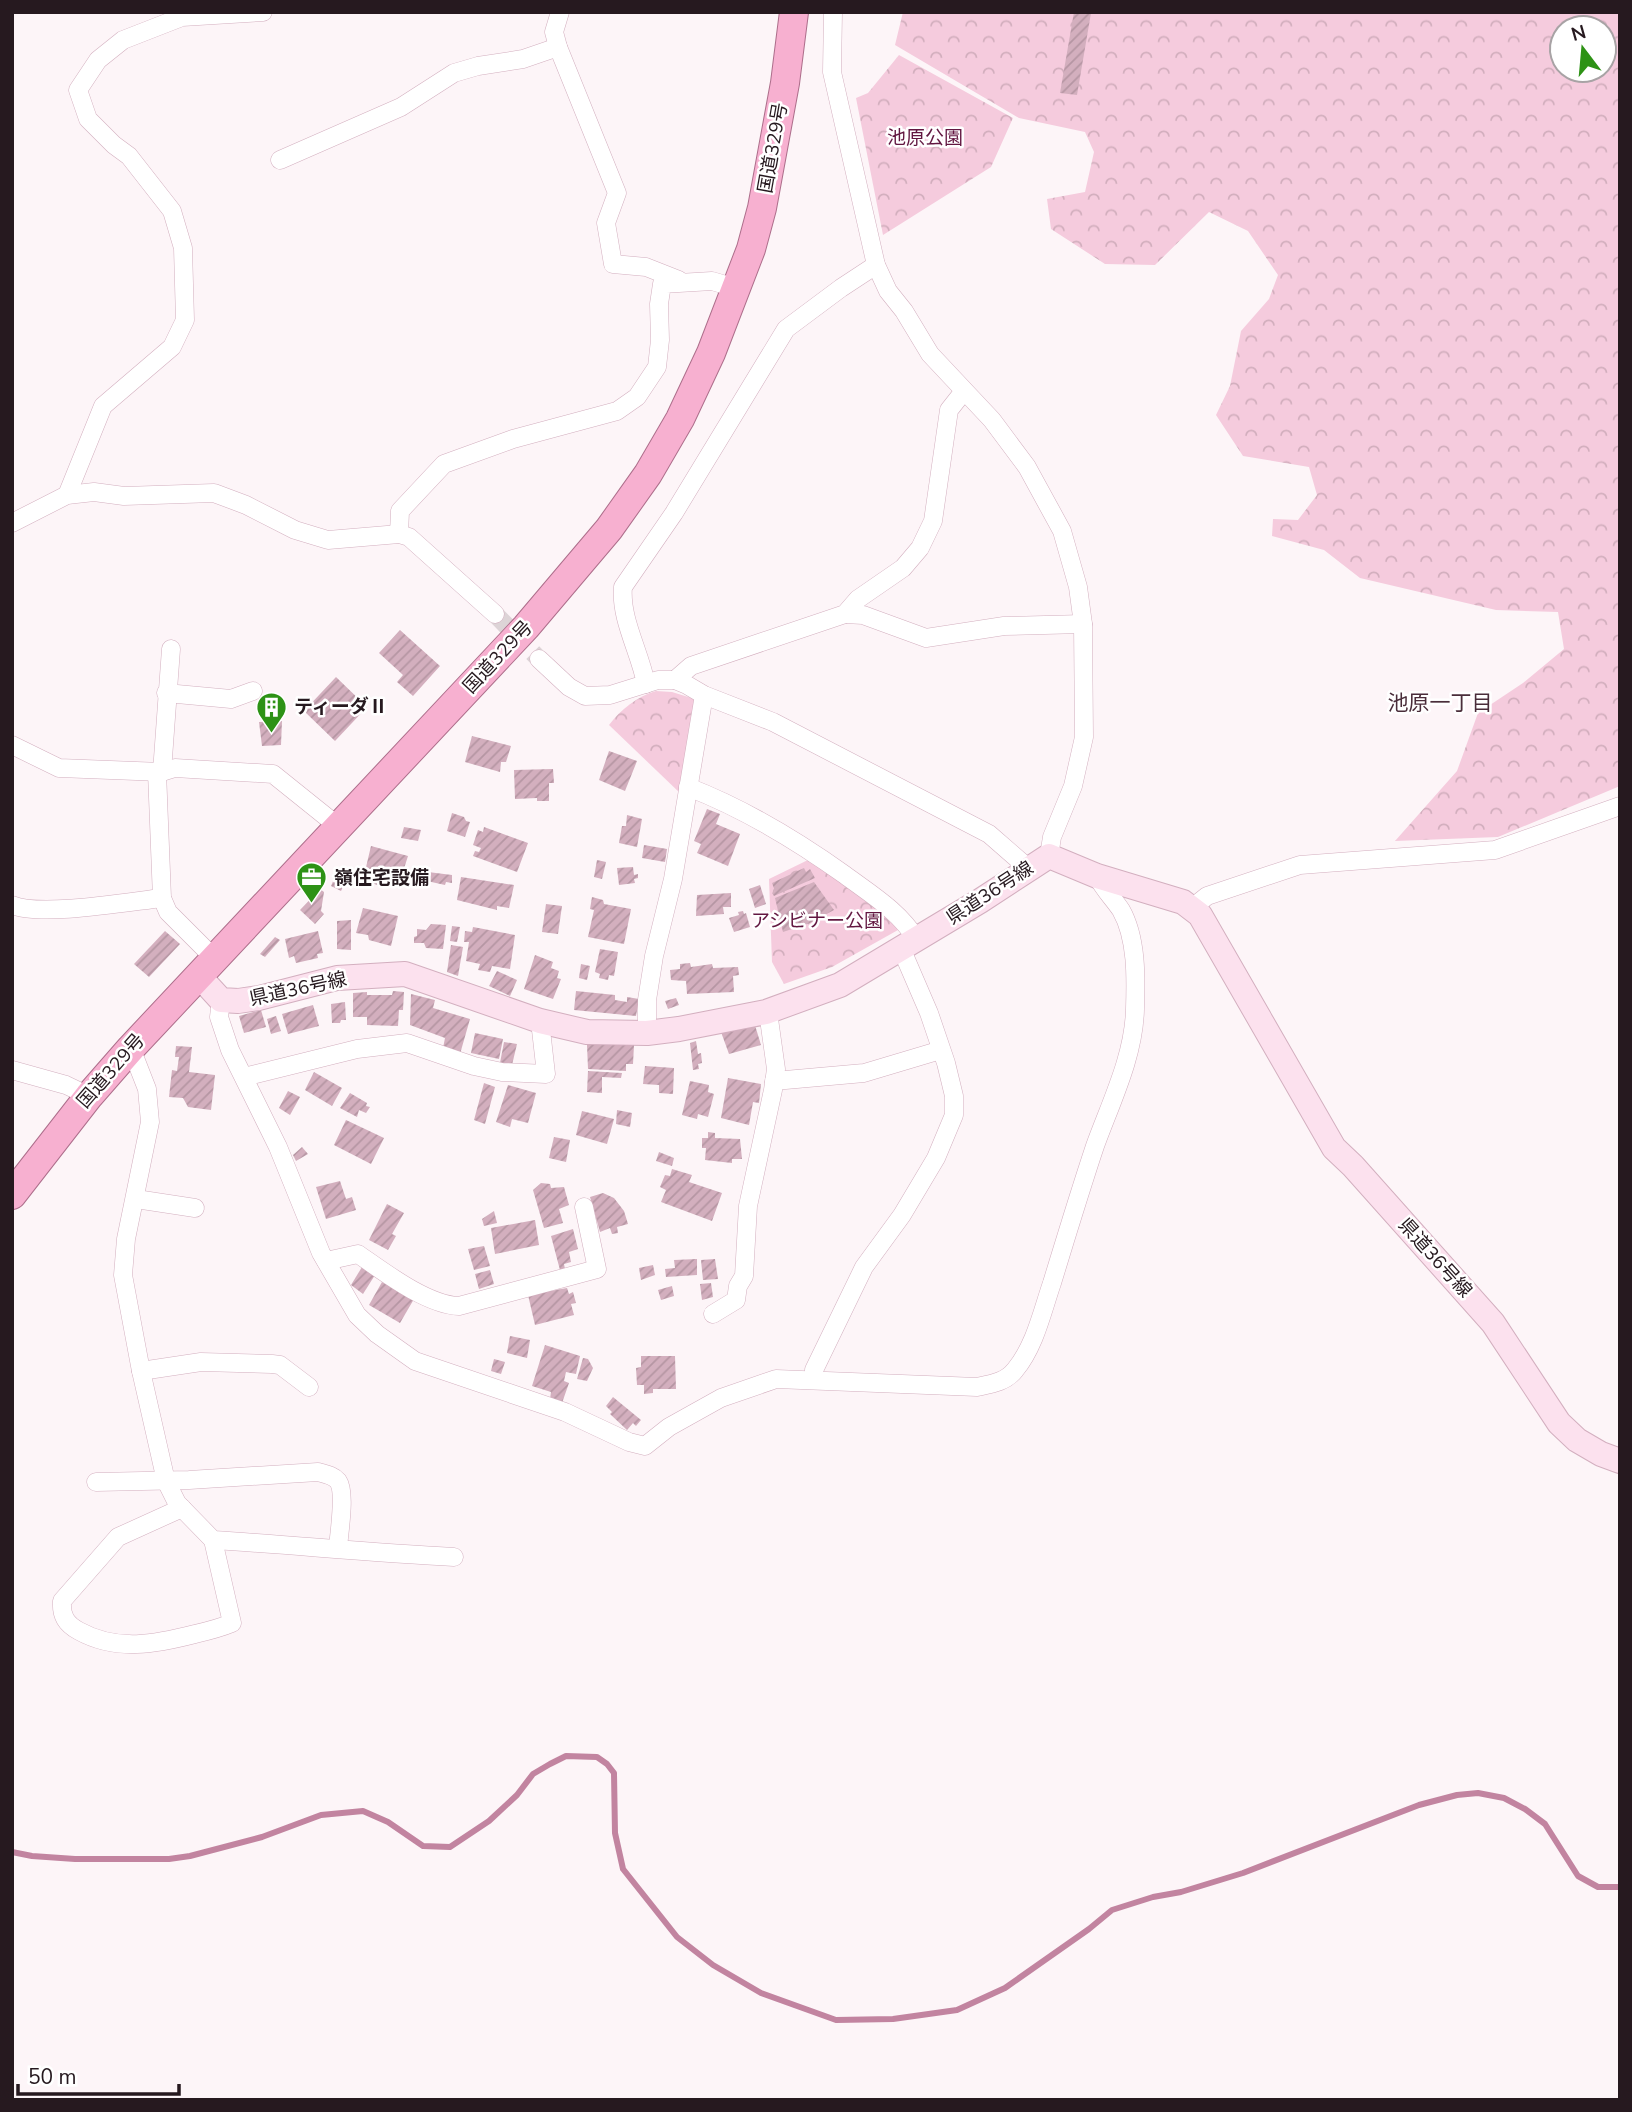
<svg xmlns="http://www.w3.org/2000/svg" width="1632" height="2112" font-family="'Nunito Sans','Noto Sans JP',sans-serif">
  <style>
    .forest { fill: url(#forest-crowns); fill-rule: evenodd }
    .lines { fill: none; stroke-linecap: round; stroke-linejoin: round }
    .stream { stroke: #c284a0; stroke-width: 6 }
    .building { fill: url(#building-hatch) }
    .minor-tunnel { stroke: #ddd4d7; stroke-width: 18; stroke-dasharray: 18 9; stroke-linecap: butt }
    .minor-casing { stroke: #d3afbf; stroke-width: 19 }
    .secondary-casing { stroke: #d3afbf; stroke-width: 26 }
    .trunk-casing { stroke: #ad6e8b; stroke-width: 30 }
    .minor { stroke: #fff; stroke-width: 18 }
    .secondary { stroke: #fce1ee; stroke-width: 24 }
    .trunk { stroke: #f7b0d0; stroke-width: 28 }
    .labels { text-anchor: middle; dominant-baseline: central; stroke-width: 5; stroke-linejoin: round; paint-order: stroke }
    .park-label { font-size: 19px; fill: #621741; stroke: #fff }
    .street-label { font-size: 19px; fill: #26191f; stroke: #fff }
    .poi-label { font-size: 19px; font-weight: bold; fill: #26191f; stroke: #fff; text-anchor: start }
    .neighbourhood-label { font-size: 21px; fill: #4a2d3a; stroke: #fff }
  </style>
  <defs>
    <pattern id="forest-crowns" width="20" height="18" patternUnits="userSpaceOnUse" patternTransform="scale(1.75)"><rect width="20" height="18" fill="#f5cbdd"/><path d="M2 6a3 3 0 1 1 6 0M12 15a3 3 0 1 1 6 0" fill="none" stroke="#d2aebd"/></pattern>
    <pattern id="building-hatch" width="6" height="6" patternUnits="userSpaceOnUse" patternTransform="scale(1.75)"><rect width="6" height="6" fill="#d3afbe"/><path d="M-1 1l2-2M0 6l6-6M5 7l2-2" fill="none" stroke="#b596a3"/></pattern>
  </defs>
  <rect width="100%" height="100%" fill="#fdf5f8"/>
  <!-- forest -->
  <g class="forest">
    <path d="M903 12H1620V786L1498 837 1395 841 1457 771 1478 713 1523 683 1564 649 1558 612 1496 610 1360 578 1324 550 1272 536 1273 519 1298 520 1317 495 1309 467 1243 456 1216 415 1230 386 1241 331 1269 299 1278 275 1248 231 1209 212 1155 265 1105 264 1051 229 1047 199 1085 192 1094 152 1085 132 1019 118 895 45ZM1562 28H1604V70H1562Z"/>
    <path d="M899 55 1013 118 991 167 883 235 856 98 868 93Z"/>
    <path d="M656 691 672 692 698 700 681 794 609 725C620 710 638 696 656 691Z"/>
    <path d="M810 859 893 921 898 930 832 967 784 984 772 962 769 879Z"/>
  </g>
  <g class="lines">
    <!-- stream -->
    <path class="stream" d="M12 1852 32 1856 75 1859H169L190 1856 262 1837 321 1815 363 1811 388 1822 423 1846 450 1847 489 1821 517 1795 533 1774 550 1764 566 1756 597 1757 607 1764 614 1773 615 1833 623 1869 677 1937 713 1965 761 1993 836 2020 893 2019 957 2010 1005 1988 1089 1929 1112 1910 1153 1897 1181 1892 1243 1873 1419 1805 1457 1795 1478 1793 1504 1798 1525 1809 1545 1824 1578 1876 1598 1887H1620"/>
  </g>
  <!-- building -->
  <g class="building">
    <path d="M1074 12 1091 13 1077 95 1060 93Z"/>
    <path d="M400 630 440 666 413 696 397 682 403 675 379 653Z"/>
    <path d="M336 677 367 707 335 741 304 711Z"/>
    <path d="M282 721 281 745 262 746 259 722Z"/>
    <path d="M472 736 511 746 506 762H501L500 772 465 762Z"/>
    <path d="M609 751 637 761 625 791 599 780Z"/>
    <path d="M553 769 554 783H549V801H537V798L515 799 514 770Z"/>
    <path d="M707 809 720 814 716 824 740 834 728 866 697 853 701 844 694 841Z"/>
    <path d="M452 813 464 817 466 821 470 822 465 837 447 831Z"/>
    <path d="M627 815 642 819 637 847 619 843 622 826H626Z"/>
    <path d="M404 827 421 830 418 841 401 838Z"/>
    <path d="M484 827 528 843 517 872 473 856 475 851 479 852 481 848 473 845 478 830 483 832Z"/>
    <path d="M644 845 667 849 665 862 642 858Z"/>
    <path d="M371 846 408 856 400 881 389 878 386 888 363 880Z"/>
    <path d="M597 860 606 862 602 879 594 877Z"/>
    <path d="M633 867 634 875 638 874V878L634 879 635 883 619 885 617 868Z"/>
    <path d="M804 868 806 872 810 869 815 878 774 896 772 893 775 891 772 883Z"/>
    <path d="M428 872 452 875V883L446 882 445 885 427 881Z"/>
    <path d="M461 877 514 885 509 908 497 906V910L457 900Z"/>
    <path d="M334 879 345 883 341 891 331 886Z"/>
    <path d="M814 882 834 910 810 923 783 932 775 898Z"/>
    <path d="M760 885 766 904 755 908 749 889Z"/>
    <path d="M320 889 324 892 321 911 324 914 315 924 300 910Z"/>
    <path d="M731 893V907H723L724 914 696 916 697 895Z"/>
    <path d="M592 897 603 900 604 904 631 909 624 944 588 937 594 910 590 909Z"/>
    <path d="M546 904 562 906 558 934 542 932Z"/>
    <path d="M363 908 398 916 391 946 369 940 368 935 356 933Z"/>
    <path d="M743 911 744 914 746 913 750 927 734 932 729 918 739 915 738 912Z"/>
    <path d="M351 920V950L337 949V921Z"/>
    <path d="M431 924 446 925 443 949 426 948 424 943H414V937L417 936V929L426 930Z"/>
    <path d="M452 926 460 927 457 942 450 941Z"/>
    <path d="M473 927 515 935 510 969 492 966 490 972 478 970 480 964 466 961 469 942H464L465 931 472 932Z"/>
    <path d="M165 931 180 944 149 977 134 964Z"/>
    <path d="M318 931 323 953 317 954 318 958 296 963 294 956 289 958 285 939Z"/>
    <path d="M275 937 280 940 265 957 260 954Z"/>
    <path d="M451 945 463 947 458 976 447 972Z"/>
    <path d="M600 949 618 952 614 976 609 975 608 980 599 978 600 974 595 972Z"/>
    <path d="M535 955 553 962 551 968 559 971 557 978 561 979 553 999 524 989Z"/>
    <path d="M690 963 691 967 712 964 713 968 738 967 739 975 733 976 734 992 687 994 686 981 671 980 670 970 680 969V964Z"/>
    <path d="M581 964 590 966 587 980 579 978Z"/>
    <path d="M497 971 517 980 510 996 489 986Z"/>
    <path d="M393 991 404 992 403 1010H399L398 1026 367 1025V1017H353V993L367 992V995H392Z"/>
    <path d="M576 991 615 995V1000L627 1002V997L639 999 636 1016 574 1010Z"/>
    <path d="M411 994 435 1000 433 1008 470 1019 460 1054 443 1048 445 1038 410 1025Z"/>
    <path d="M676 998 679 1005 668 1009 665 1001Z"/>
    <path d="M345 1002 346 1020H341L340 1023H332L331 1004Z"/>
    <path d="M313 1005 319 1026 288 1034 282 1014Z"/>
    <path d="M261 1010 266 1027 244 1033 239 1016Z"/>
    <path d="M276 1016 281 1031 271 1034 267 1019Z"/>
    <path d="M754 1022 761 1045 729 1054 721 1032Z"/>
    <path d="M475 1033 503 1039 499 1059 471 1053Z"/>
    <path d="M696 1041 698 1054 701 1053 702 1063 698 1064 699 1069 693 1070 690 1043Z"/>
    <path d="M504 1042 517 1044 512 1065 500 1063Z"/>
    <path d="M587 1045H634L633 1064H626V1071L588 1069Z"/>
    <path d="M176 1046 192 1047 189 1072 215 1075 211 1110 188 1107 183 1098 169 1097 172 1070 177 1071 179 1057H175Z"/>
    <path d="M645 1066 674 1068 673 1094 659 1093V1085L643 1084Z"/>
    <path d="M588 1071 622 1073 621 1078 602 1077V1093L587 1092Z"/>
    <path d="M314 1072 342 1088 332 1106 305 1090Z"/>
    <path d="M728 1078 761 1084 759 1103 753 1102 749 1125 721 1118Z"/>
    <path d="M690 1081 709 1085 708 1092 714 1094 708 1117 698 1114 697 1119 682 1115Z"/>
    <path d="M484 1083 495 1087 485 1124 474 1120Z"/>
    <path d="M508 1085 536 1093 528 1123 512 1119 510 1127 496 1122Z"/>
    <path d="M288 1091 300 1097 290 1115 279 1108Z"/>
    <path d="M350 1093 367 1103 366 1106 370 1107 366 1113 359 1110 357 1117 340 1108Z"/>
    <path d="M617 1110 632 1113 630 1127 616 1124Z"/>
    <path d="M582 1111 614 1119 607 1144 576 1135Z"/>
    <path d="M346 1120 384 1138 371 1164 334 1145Z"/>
    <path d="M708 1132 715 1133V1138L740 1139 742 1159H732V1163L705 1160 706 1148H702V1138H708Z"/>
    <path d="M554 1137 570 1140 566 1162 549 1158Z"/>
    <path d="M302 1147 308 1154 296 1161 293 1155Z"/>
    <path d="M659 1152 674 1158 672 1166 656 1161Z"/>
    <path d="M672 1169 692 1175 689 1182 722 1193 712 1221 661 1202 666 1190 660 1187 665 1175 670 1176Z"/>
    <path d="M340 1181 346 1199 352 1197 356 1210 326 1219 316 1187Z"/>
    <path d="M541 1183 550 1184 551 1188 564 1187 569 1205 559 1209 563 1223 544 1228 533 1190Z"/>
    <path d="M603 1193 614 1198 624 1211 628 1224 617 1227 618 1233 612 1234 610 1228 600 1232 590 1197Z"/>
    <path d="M387 1204 404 1213 392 1234 396 1236 388 1250 369 1240Z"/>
    <path d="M494 1211 497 1223 484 1226 482 1219Z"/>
    <path d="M535 1220 539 1245 495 1254 491 1228Z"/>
    <path d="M573 1229 578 1249 569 1252 571 1262 564 1264 565 1269 560 1270 551 1236Z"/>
    <path d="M484 1246 490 1266 474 1270 468 1249Z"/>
    <path d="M697 1259V1275L666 1277 665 1269 675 1268 674 1260Z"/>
    <path d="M715 1259 718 1279 703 1280 701 1260Z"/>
    <path d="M653 1265 655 1275 641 1280 639 1268Z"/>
    <path d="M362 1267 375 1275 363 1294 351 1285Z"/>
    <path d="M490 1270 494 1284 479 1289 475 1274Z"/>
    <path d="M382 1282 414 1299 400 1323 369 1305Z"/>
    <path d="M711 1283 713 1297 702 1300 700 1284Z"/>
    <path d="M672 1286 674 1296 661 1300 658 1290Z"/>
    <path d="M567 1288 569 1294 573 1292 576 1303 571 1304 574 1315 535 1325 528 1295Z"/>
    <path d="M510 1336 530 1340 527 1358 507 1353Z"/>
    <path d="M545 1345 580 1356 576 1374 566 1372 564 1381 569 1383 562 1403 550 1399 551 1392 532 1386Z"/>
    <path d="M641 1356H675L676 1389H653V1393L644 1394V1385H637L636 1368 641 1367Z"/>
    <path d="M583 1358 588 1359 593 1368 587 1381 577 1379Z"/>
    <path d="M494 1359 505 1362 501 1374 491 1371Z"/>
    <path d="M613 1397 641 1420 636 1426 633 1423 627 1430 610 1414 612 1412 606 1406Z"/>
  </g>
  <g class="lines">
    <!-- minor-tunnel -->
    <path class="minor-tunnel" d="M495 614 539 659"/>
    <defs>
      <g id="minor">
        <path d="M560 12 554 32 558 47 617 193 606 223 613 264 646 267 679 280"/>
        <path d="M833 12 832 72 876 265 888 291 904 311 930 354 992 420 1027 467 1062 531 1078 587 1083 624 1084 737 1073 786 1052 837 1049 856"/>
        <path d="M280 160 401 107 454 73 478 66 523 59 558 47"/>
        <path d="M67 495 103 406 172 347 185 320 183 248 172 211 129 156 114 145 88 119 78 90 98 60 123 40 182 17 263 12"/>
        <path d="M12 523 67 495 94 492 124 496 214 493 246 505 295 530 328 540 399 534 409 537 495 614"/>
        <path d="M399 534 400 511 444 464 513 439 617 411 637 397 657 367 660 340 659 304 662 284 712 281 736 288"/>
        <path d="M845 614 863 615 926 638 1004 626 1083 624"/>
        <path d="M539 659 569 687 585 696 610 695 658 680H675L687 685 704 695 773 722 989 834 1028 868"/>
        <path d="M675 680 691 666 845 614 858 599 903 568 920 548 933 521 949 410 964 391"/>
        <path d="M646 684C640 652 620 619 623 587L674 513 786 329 841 288 876 265"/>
        <path d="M166 693 231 699 253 691"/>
        <path d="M12 745 59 768 162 772 175 768 273 774 339 827"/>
        <path d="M157 772 162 898 168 912 215 959"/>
        <path d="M162 772 171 649"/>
        <path d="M688 787C745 809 796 840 845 875 872 895 899 911 917 940"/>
        <path d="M12 905C41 917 127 902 162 898"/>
        <path d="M1192 908 1207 896 1300 865 1495 850 1620 806"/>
        <path d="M221 1000 219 1017 230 1050 278 1147 321 1253 357 1315 377 1334 415 1361 565 1412 629 1442 645 1446 669 1427 721 1398 776 1379 977 1387C991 1384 1006 1382 1015 1370 1035 1346 1042 1312 1052 1283 1066 1237 1080 1191 1095 1146 1111 1102 1134 1056 1135 1009 1136 978 1137 938 1121 910 1113 898 1104 890 1097 876"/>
        <path d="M647 1033V1000L654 956 673 879 704 695"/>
        <path d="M131 1048 147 1089 150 1122 126 1239 123 1275 141 1371 166 1481 177 1503 213 1540C293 1545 374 1553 454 1557"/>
        <path d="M12 1070 66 1085 89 1096"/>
        <path d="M244 1077 357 1049 407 1043 474 1066 502 1072 546 1074 540 1021"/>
        <path d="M774 1081 864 1073 941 1050"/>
        <path d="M136 1199 195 1208"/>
        <path d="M326 1261 358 1254C384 1272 427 1305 459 1306L597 1269 584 1207"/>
        <path d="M713 1314 736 1300 738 1286 744 1276 748 1206 773 1090 776 1069 769 1019 766 1012"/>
        <path d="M141 1371 201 1362 272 1364 280 1365 309 1387"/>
        <path d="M814 1379V1370L864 1267 902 1215 936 1158 954 1115V1096L946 1063 929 1013 901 948"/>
        <path d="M96 1482 189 1480 318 1472C325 1474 333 1475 338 1481 346 1492 339 1533 338 1548"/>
        <path d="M182 1508 118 1537 62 1601C61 1616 66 1624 79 1631 117 1652 156 1644 195 1634 208 1631 220 1628 232 1623L213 1540"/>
      </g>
      <path id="secondary" d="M199 976 221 1000 238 1001 259 998 337 978 405 974 540 1021 587 1032 647 1033 679 1029 766 1012 840 985 980 901 1049 856 1097 876 1183 902 1200 915 1334 1148 1353 1166 1493 1323 1559 1423 1577 1440 1601 1454 1620 1461"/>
      <path id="trunk" d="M12 1195 89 1096 131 1048 526 627 609 529 648 474 680 419 711 353 751 249 762 208 785 83 794 12"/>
    </defs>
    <!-- minor casing -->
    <use href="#minor" class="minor-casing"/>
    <!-- secondary casing -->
    <use href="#secondary" class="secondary-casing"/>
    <!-- trunk casing -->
    <use href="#trunk" class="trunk-casing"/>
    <!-- minor -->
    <use href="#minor" class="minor"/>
    <!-- secondary -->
    <use href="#secondary" class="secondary"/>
    <!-- trunk -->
    <use href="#trunk" class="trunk"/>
  </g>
  <!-- icons -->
  <defs>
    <symbol id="building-pin" viewBox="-11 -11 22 30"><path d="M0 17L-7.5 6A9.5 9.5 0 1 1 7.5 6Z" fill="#2d9215" stroke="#fff"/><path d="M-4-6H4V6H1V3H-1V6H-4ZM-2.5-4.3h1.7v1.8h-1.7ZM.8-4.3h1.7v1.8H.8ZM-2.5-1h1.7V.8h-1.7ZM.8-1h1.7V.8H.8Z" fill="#fff"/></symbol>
    <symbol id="office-pin" viewBox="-11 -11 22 30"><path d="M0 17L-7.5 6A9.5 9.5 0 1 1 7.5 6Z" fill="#2d9215" stroke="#fff"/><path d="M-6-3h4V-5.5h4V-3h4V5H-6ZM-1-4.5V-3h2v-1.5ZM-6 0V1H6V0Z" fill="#fff"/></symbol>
  </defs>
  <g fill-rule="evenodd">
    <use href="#building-pin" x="254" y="690" width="35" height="47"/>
    <use href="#office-pin" x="294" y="860" width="35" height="47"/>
  </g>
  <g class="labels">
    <!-- park labels -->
    <g class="park-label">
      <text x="925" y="138">池原公園</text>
      <text x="817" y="921">アシビナー公園</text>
    </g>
    <!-- street labels -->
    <g class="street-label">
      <text transform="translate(773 148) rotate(-80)">国道329号</text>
      <text transform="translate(498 657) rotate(-47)">国道329号</text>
      <text transform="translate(990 893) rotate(-33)">県道36号線</text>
      <text transform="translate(298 989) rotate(-12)">県道36号線</text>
      <text transform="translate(111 1071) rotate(-49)">国道329号</text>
      <text transform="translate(1435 1258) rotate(48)">県道36号線</text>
    </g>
    <!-- poi labels -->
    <g class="poi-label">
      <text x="294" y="707">ティーダⅡ</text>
      <text x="334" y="878">嶺住宅設備</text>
    </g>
    <!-- neighbourhood labels -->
    <g class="neighbourhood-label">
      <text x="1440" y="703">池原一丁目</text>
    </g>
  </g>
  <!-- border -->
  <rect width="1632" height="2112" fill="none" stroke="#26191f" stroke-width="28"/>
  <!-- north arrow -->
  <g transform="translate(1583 49) rotate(344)"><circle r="33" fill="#ffffff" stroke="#a8a3a5" stroke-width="2"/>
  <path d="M0-5L12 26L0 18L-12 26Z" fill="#2d9215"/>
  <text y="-10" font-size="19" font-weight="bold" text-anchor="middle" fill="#26191f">N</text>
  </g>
  <!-- scale -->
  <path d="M18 2084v10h161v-10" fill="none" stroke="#26191f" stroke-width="3.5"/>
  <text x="28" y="2084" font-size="21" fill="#26191f" stroke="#ffffff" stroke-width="5" paint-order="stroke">50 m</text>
</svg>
